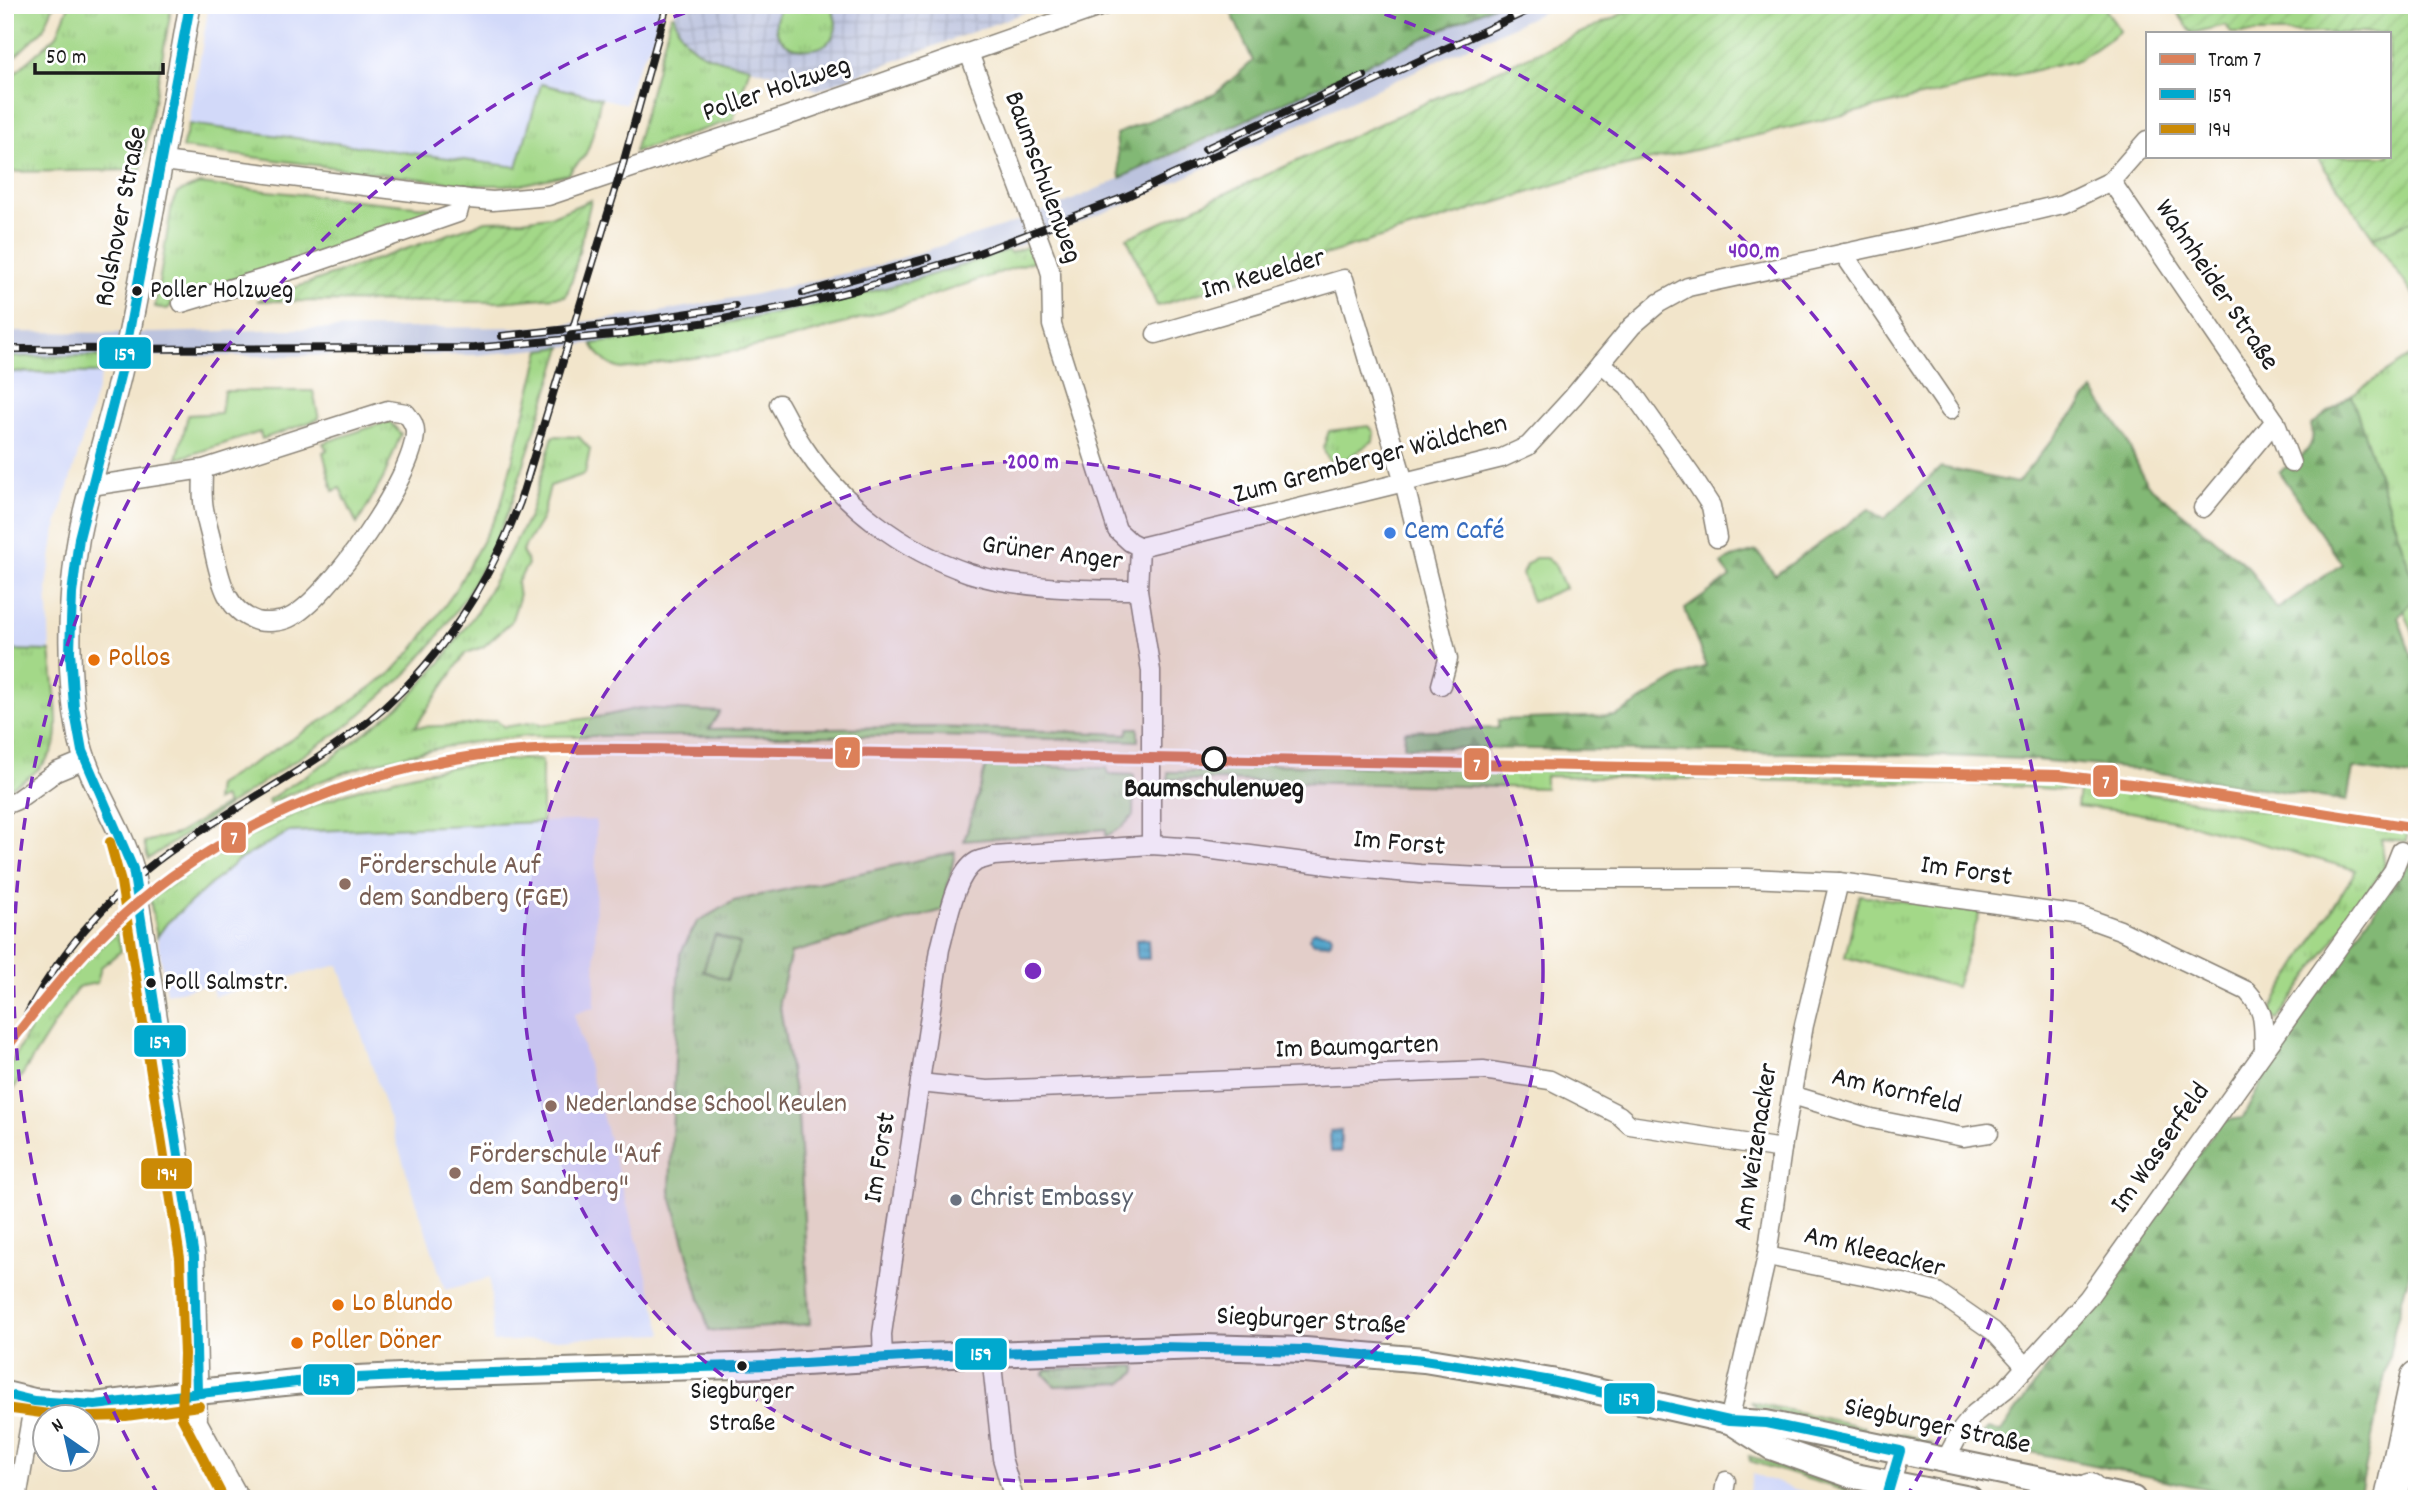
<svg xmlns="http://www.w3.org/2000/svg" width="2422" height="1504" font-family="Dekko,sans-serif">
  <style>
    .built { fill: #d2d9f9 }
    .industrial { fill: url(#industrial-grid) }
    .railway { fill: #bcc3de }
    .grass { fill: url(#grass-tufts); stroke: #607a52; stroke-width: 2 }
    .forest { fill: url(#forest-firs); stroke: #4f6a48; stroke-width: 2 }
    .garden { fill: url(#garden-furrows); stroke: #607a52; stroke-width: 2 }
    .pitch { fill: #a3d888; stroke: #607a52; stroke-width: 2 }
    .water { fill: url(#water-rules); stroke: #366a75; stroke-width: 2 }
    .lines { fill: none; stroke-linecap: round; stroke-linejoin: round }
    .minor-casing { stroke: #878074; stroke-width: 21 }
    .tertiary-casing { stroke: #878074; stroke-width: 24 }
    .secondary-casing { stroke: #878074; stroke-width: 28 }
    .motorway-casing { stroke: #878074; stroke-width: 35 }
    .minor { stroke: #fff; stroke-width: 18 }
    .tertiary { stroke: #fff; stroke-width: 21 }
    .secondary { stroke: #fff; stroke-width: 24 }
    .motorway { stroke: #fff; stroke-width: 32 }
    .rail-casing { stroke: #1c1c1c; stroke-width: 8 }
    .rail { stroke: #fff; stroke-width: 5; stroke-dasharray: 16; stroke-linecap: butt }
    .bus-1-casing { stroke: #fff; stroke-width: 16 }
    .bus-2-casing { stroke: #fff; stroke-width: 16 }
    .bus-1 { stroke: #00a9ce; stroke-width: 10 }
    .bus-2 { stroke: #cb8a06; stroke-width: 10 }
    .tram-1-casing { stroke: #fff; stroke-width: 16 }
    .tram-1 { stroke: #dc8059; stroke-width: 10 }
    .ring { fill: none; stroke: #7b2cbf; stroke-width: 3.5; stroke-dasharray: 12 9 }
    .bus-dot { fill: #1c1c1c; stroke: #fff; stroke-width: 2.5 }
    .shop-dot { fill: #3f7fe0; stroke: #fff; stroke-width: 2.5 }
    .food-dot { fill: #e8710a; stroke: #fff; stroke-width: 2.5 }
    .stop-dot { fill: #fff; stroke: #1c1c1c; stroke-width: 3.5 }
    .education-dot { fill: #8d6e63; stroke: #fff; stroke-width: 2.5 }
    .worship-dot { fill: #6b7280; stroke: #fff; stroke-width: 2.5 }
    .labels { text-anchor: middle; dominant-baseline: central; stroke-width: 6; stroke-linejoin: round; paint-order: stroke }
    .bus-label { font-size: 26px; fill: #1c1c1c; stroke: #fff; text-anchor: start }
    .street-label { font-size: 28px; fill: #1c1c1c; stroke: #fff }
    .shop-label { font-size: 28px; fill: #366cbe; stroke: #fff; text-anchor: start }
    .food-label { font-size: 28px; fill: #c56008; stroke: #fff; text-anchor: start }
    .stop-label { font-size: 28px; font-weight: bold; fill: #1c1c1c; stroke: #fff }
    .education-label { font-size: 28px; fill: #785e54; stroke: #fff; text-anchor: start }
    .worship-label { font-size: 28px; fill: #5b616d; stroke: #fff; text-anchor: start }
    .centre { fill: #7b2cbf; stroke: #fff; stroke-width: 3.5 }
    .ring-label { font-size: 21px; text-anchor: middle; font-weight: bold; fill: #7b2cbf; stroke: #fff; stroke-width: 6; stroke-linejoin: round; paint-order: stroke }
    .line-badge { stroke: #fff; stroke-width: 2.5 }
    .badge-label { font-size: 19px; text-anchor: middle; font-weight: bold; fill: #fff }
  </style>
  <defs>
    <pattern id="industrial-grid" width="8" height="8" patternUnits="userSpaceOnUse" patternTransform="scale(1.75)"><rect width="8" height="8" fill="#bcc3de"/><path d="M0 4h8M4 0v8" fill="none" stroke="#a1a7be"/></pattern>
    <pattern id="grass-tufts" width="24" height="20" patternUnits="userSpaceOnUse" patternTransform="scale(1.75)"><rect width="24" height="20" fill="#a3d888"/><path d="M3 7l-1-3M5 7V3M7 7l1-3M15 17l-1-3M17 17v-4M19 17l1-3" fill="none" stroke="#8cb975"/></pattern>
    <pattern id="forest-firs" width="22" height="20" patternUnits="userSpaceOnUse" patternTransform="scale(1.75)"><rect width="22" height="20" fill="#82b874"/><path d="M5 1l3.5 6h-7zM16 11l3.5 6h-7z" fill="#6a955e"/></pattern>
    <pattern id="garden-furrows" width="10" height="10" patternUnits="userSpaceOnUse" patternTransform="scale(1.75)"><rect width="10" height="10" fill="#a3d888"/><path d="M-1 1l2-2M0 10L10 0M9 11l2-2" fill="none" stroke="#8cb975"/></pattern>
    <pattern id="water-rules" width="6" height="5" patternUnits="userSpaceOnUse" patternTransform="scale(1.75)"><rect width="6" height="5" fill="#50b8ce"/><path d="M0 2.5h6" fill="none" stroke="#4295a6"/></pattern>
  </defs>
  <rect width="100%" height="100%" fill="#fff"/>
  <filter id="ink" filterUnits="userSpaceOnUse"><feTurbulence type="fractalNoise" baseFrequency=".0143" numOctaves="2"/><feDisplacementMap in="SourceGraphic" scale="14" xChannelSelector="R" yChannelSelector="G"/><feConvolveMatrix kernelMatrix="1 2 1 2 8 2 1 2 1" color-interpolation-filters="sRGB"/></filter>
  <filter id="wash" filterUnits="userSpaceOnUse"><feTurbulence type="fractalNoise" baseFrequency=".00686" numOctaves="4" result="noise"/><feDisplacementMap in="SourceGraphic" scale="28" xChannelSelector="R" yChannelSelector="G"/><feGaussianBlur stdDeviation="1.57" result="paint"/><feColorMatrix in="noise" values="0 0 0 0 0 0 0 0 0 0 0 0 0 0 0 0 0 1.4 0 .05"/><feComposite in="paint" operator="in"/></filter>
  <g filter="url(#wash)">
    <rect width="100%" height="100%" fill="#f2e5cb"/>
    <!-- built -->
    <g class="built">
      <path d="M209 5H662L653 39 634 75 626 104 541 84 517 167 189 124Z"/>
      <path d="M5 372 102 373 55 531 47 587 50 651 5 650Z"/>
      <path d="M596 820 595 1007 574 1014 663 1334 493 1342 490 1278 445 1290 339 965 214 996 211 984 167 994 157 937 167 923 237 861 289 832Z"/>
      <path d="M1753 1474 1795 1489 1834 1499H1747Z"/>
    </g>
    <!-- industrial -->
    <path class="industrial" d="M676 5H1045L817 90 789 78 711 58 699 52 688 44 680 34 674 15Z"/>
    <!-- railway -->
    <path class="railway" d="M1495 5H1558L1129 203 1008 250 910 283 813 307 692 330 571 346 477 355 5 357V332L155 333 292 329 541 327 647 314 756 294 872 267 1002 227 1061 205 1182 151Z"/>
    <!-- grass -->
    <g class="grass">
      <path d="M5 5H54L43 30 5 66Z"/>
      <path d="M69 5H172L141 170 5 172V82L57 35Z"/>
      <path d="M782 5H830C862 66 749 62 782 5Z"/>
      <path d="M674 15C683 56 715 58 750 67L733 120 634 152 671 16Z"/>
      <path d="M541 84 601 98C596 115 594 138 586 153 582 162 573 165 569 174L520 185H469L182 148 189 124 517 167Z"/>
      <path d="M199 184 435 208 438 214 324 253 189 292 173 291 171 306 167 309 155 307 172 204 177 193Z"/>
      <path d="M2417 219V300L2373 237Z"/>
      <path d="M1029 246 1034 261C952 289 869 318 785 340 731 353 677 361 622 369 607 366 600 357 592 344 734 325 873 298 1008 250L1010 253Z"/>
      <path d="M562 347 512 501 494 546 464 599 435 641 406 674 347 726 148 859 144 842 177 834 227 804 223 797 215 801 217 785 336 712 391 673 416 646 455 591 500 509 541 350Z"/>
      <path d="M2417 352V590L2351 395Z"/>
      <path d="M105 356 102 373 5 372V357Z"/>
      <path d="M389 421 401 434 383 479 357 524 340 488 333 491 323 452 327 450 323 443Z"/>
      <path d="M1369 426 1374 432 1373 441 1342 462 1329 460 1323 448 1329 431Z"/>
      <path d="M553 436 579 437 590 449 585 474 550 486 542 518 522 551 528 564 517 583 519 598 511 622 483 647 466 653 415 727 467 725 496 720 504 727 535 722 540 725 604 716 639 708 720 712 709 729 935 727 1127 734 1129 728H1138V741L935 736H527C438 744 350 763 269 804L268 800 331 759 407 700 440 663 478 610 529 517Z"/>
      <path d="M1535 558H1546L1555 565 1565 588 1532 602 1522 574 1526 565Z"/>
      <path d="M2417 595V643L2404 610Z"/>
      <path d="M5 650 50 651C52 671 61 727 55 743 48 766 26 781 5 790Z"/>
      <path d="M522 759 542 760V822L289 832 237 861 167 923 157 937 150 899C270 814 374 769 522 759Z"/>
      <path d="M1201 763 1955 779 2060 783 2114 789 2408 833 2406 841 2381 839 2385 867 2277 1020 2269 1014 2277 998 2356 870 2188 823 2131 812 2077 806 2079 791 1998 785 1545 776V788L1168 779V772H1199Z"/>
      <path d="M986 766 1107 768 1108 774 1134 775 1133 816 1122 827 1106 836V829L964 841Z"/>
      <path d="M955 852 943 910 791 953 779 1001 798 1116 810 1324 709 1331 670 1192 678 980 680 954 697 922 734 901Z"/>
      <path d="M1859 895 1980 912 1956 987 1845 957Z"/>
      <path d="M117 931 121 951 101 967 97 983 78 987 5 1102V1075L31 1026 71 974Z"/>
      <path d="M1136 1366 1137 1372 1122 1383 1055 1386 1044 1374 1046 1370Z"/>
      <path d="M1752 1402 1864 1427 1863 1431 1757 1408Z"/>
      <path d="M1881 1431 1910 1436 1934 1445 1880 1435Z"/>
      <path d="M1749 1456 1850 1487 1846 1491 1750 1461Z"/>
    </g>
    <!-- forest -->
    <g class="forest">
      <path d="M1228 5H1495L1120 178 1116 134 1215 94 1253 61Z"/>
      <path d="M2093 390 2124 435 2146 483 2248 567 2277 609 2342 564 2279 472C2296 460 2319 450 2311 425L2351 395 2417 590V595L2398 617 2417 671V778L2353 768 2347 801 2133 769 2025 759 1916 755 1404 747 1405 731 1498 728V720L1616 716 1681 676 1706 666 1685 609 1730 577 1721 564 1728 559 1757 551 1775 575 1869 509 1884 519 1941 467 2017 483Z"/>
      <path d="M2417 853V1243L2395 1327 2359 1499H2256L1982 1442 1981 1436 1988 1429 2001 1432 2222 1121 2243 1118 2272 1061 2275 1046Z"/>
    </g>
    <!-- garden -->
    <g class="garden">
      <path d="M1642 5H2103L2120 31 2079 60 1583 176 1157 306 1127 238Z"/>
      <path d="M2172 5H2417V219L2373 237 2316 156H2389V33H2231L2226 25 2192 33Z"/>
      <path d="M591 200 573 277 566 296 499 302 257 301 486 221 523 220 555 215Z"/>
    </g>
    <!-- pitch -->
    <g class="pitch">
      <path d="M224 391H313L319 419 262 439 260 432 177 459 188 415 221 413Z"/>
      <path d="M715 935 740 944 727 980 703 971Z"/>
    </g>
    <!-- water -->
    <g class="water">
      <path d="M1315 931 1330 933 1332 936 1331 942 1328 944 1313 943 1310 939 1311 933Z"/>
      <path d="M1148 939 1149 959H1137L1136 940Z"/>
      <path d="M1341 1130V1152H1331L1330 1131Z"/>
    </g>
  </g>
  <g filter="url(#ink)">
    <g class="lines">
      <defs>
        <g id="minor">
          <path d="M969 53 1047 261 1051 274 1052 325 1117 530 1130 542 1140 547"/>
          <path d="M163 161 469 199 493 201 548 196 787 116 1105 5"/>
          <path d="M2111 181 2275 421 2291 463"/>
          <path d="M1843 253 1950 410"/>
          <path d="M182 303 305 266 458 213 462 198"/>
          <path d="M1156 334 1344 279 1404 482 1448 659 1441 685"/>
          <path d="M1601 363 1628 386 1691 475 1711 506 1717 538"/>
          <path d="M779 404C787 418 794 433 803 446 842 505 902 550 969 573 1018 589 1087 590 1138 590"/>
          <path d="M91 486 203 469 388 410 406 413C411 420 415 424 415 432 415 475 328 600 289 618 280 622 267 623 257 621 223 611 219 572 212 543 209 529 204 515 203 501 202 490 203 479 203 469"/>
          <path d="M2203 508 2275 421"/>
          <path d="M1140 547 1502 458 1528 446 1573 397 1632 326 1659 303 1688 287 1961 228 2063 204 2111 181 2147 140"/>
          <path d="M1140 547 1138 590 1151 671V845"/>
          <path d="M5 805 17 800 56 772 85 760"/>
          <path d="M920 1083 987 1090 1483 1070 1550 1080 1619 1115 1630 1125 1782 1149"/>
          <path d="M1792 1095 1872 1119 1963 1137 1989 1133"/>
          <path d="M1767 1256 1903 1283 1937 1292 1993 1331 2026 1367"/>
          <path d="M991 1355 1002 1458 1014 1499"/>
          <path d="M883 1358 882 1334 885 1313 940 949C947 925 954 874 977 861 982 859 989 858 994 856L1151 845 1198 848 1343 867 1420 874 1503 878H1748L1839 882 2081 916 2120 930 2247 991C2266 1012 2263 1022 2264 1049"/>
          <path d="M197 1392 198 1422 240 1499"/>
          <path d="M1729 1421 1767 1256 1782 1149 1804 1025 1839 882"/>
          <path d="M1946 1459 1962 1429 1975 1413 2006 1389 2088 1298 2393 871 2401 851"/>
          <path d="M17 1499 34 1401"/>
          <path d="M1723 1499 1726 1481"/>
          <path d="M1886 1499 1900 1451"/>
        </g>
        <path id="tertiary" d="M190 5C169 125 148 245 123 364 112 414 96 462 84 512 68 578 65 667 78 733 87 782 120 822 133 869L194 1257 197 1392"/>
        <g id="secondary">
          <path d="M5 1394 34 1401 95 1405 197 1392 314 1380 423 1375 771 1365 921 1356 1204 1347 1305 1350 1424 1360 1551 1381 1729 1421 1766 1423 2133 1499"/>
          <path d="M1730 1421 1771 1447 1850 1475 1970 1499"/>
        </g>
        <g id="motorway">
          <path d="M2086 1499 2090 1490"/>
          <path d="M2391 1499 2417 1377"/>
        </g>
      </defs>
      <!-- minor casing -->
      <use href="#minor" class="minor-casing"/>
      <!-- tertiary casing -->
      <use href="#tertiary" class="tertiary-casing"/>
      <!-- secondary casing -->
      <use href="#secondary" class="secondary-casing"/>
      <!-- motorway casing -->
      <use href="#motorway" class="motorway-casing"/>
      <!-- minor -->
      <use href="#minor" class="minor"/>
      <!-- tertiary -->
      <use href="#tertiary" class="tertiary"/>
      <!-- secondary -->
      <use href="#secondary" class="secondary"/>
      <!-- motorway -->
      <use href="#motorway" class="motorway"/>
      <defs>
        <g id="rail">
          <path d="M1205 149 1364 76"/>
          <path d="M803 293 928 258"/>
          <path d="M502 336 625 323 735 306"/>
          <path d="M5 349 474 348 624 334 708 322 805 303 852 291 976 254 1125 197 1540 5"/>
          <path d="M5 1062C38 978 95 905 169 852 239 803 319 765 384 708 447 651 490 580 520 502L621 171 667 5"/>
        </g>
      </defs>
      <!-- rail casing -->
      <use href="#rail" class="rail-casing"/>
      <!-- rail -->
      <use href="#rail" class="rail"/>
      <defs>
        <g id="bus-1">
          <path d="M190 5 123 364 79 538 72 594 70 651 74 707 82 751 133 869 194 1257 197 1392"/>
          <path d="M5 1394 34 1401 95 1405 314 1380 423 1375 771 1365 921 1356 1159 1347 1305 1350 1424 1360 1495 1371 1551 1381 1729 1421 1766 1423 1900 1451 1886 1499"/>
        </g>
        <g id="bus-2">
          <path d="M110 842 121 882 180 1258 184 1354 182 1418 224 1499"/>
          <path d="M5 1408 63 1416"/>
          <path d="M88 1417 126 1416 199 1406"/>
        </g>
      </defs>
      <!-- bus-1 casing -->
      <use href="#bus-1" class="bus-1-casing"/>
      <!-- bus-2 casing -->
      <use href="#bus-2" class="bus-2-casing"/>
      <!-- bus-1 -->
      <use href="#bus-1" class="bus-1"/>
      <!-- bus-2 -->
      <use href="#bus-2" class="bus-2"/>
      <defs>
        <path id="tram-1" d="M5 1050C33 1013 61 977 93 944 192 843 328 778 467 757 550 744 637 750 721 750L2060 775 2171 789 2417 828"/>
      </defs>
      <!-- tram-1 casing -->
      <use href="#tram-1" class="tram-1-casing"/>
      <!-- tram-1 -->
      <use href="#tram-1" class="tram-1"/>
    </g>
  </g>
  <!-- distance rings -->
  <circle cx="1033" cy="971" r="510" fill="#7b2cbf" fill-opacity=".12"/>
  <g class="ring">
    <circle cx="1033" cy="971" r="510"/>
    <path d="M159 1496A1020 1020 0 0 1 701 7M1365 7A1020 1020 0 0 1 1907 1496"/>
  </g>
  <!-- markers -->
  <g class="bus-dot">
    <circle cx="137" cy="291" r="6"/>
    <circle cx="151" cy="983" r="6"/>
    <circle cx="742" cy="1366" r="6"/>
  </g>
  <circle class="shop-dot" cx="1390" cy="533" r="7"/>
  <g class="food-dot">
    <circle cx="94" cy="660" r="7"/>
    <circle cx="338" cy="1305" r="7"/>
    <circle cx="297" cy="1343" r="7"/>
  </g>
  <circle class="stop-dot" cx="1214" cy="759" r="11"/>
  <g class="education-dot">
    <circle cx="345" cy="884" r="7"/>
    <circle cx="551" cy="1106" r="7"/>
    <circle cx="455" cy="1173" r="7"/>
  </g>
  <circle class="worship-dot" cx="956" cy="1200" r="7"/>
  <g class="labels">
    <!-- bus labels -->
    <g class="bus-label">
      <text x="150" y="291">Poller Holzweg</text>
      <text x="164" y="983">Poll Salmstr.</text>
      <text x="742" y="1392" text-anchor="middle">Siegburger<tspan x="742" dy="32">Straße</tspan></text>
    </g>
    <!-- street labels -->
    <g class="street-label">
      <text transform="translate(777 91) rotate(-19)">Poller Holzweg</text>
      <text transform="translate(1041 178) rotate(70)">Baumschulenweg</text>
      <text transform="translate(123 217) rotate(-79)">Rolshover Straße</text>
      <text transform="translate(1264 276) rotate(-16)">Im Keuelder</text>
      <text transform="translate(2215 286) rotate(56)">Wahnheider Straße</text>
      <text transform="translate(1371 461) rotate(-15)">Zum Gremberger Wäldchen</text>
      <text transform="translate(1052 555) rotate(7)">Grüner Anger</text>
      <text transform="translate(1399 845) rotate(5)">Im Forst</text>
      <text transform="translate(1966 873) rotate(8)">Im Forst</text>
      <text transform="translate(1357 1049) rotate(-2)">Im Baumgarten</text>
      <text transform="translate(1896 1093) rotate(13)">Am Kornfeld</text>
      <text transform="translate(1758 1147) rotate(-81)">Am Weizenacker</text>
      <text transform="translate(2162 1149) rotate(-55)">Im Wasserfeld</text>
      <text transform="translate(882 1158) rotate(-81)">Im Forst</text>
      <text transform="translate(1874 1254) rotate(14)">Am Kleeacker</text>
      <text transform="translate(1311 1323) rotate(3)">Siegburger Straße</text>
      <text transform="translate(1937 1428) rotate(12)">Siegburger Straße</text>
    </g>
    <!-- shop labels -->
    <g class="shop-label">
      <text x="1404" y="533">Cem Café</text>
    </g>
    <!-- food labels -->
    <g class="food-label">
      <text x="108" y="660">Pollos</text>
      <text x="352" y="1305">Lo Blundo</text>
      <text x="311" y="1343">Poller Döner</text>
    </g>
    <!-- stop labels -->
    <g class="stop-label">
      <text x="1214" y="791">Baumschulenweg</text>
    </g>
    <!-- education labels -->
    <g class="education-label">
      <text x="359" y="868">Förderschule Auf<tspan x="359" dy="32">dem Sandberg (FGE)</tspan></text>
      <text x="565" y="1106">Nederlandse School Keulen</text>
      <text x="469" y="1157">Förderschule "Auf<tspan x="469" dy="32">dem Sandberg"</tspan></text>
    </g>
    <!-- worship labels -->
    <g class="worship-label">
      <text x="970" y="1200">Christ Embassy</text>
    </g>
  </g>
  <circle cx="1033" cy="971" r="10" class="centre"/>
  <g class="ring-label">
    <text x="1754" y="257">400 m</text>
    <text x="1033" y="468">200 m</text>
  </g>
  <g class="line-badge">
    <rect x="98" y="336" width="54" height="34" rx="7" fill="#00a9ce"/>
    <rect x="834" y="736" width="27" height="33" rx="7" fill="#dc8059"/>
    <rect x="1463" y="747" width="27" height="34" rx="7" fill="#dc8059"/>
    <rect x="2092" y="764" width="27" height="34" rx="7" fill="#dc8059"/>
    <rect x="220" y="821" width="27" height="33" rx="7" fill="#dc8059"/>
    <rect x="133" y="1024" width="54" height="34" rx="7" fill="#00a9ce"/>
    <rect x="140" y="1157" width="53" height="33" rx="7" fill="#cb8a06"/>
    <rect x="954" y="1337" width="54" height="34" rx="7" fill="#00a9ce"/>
    <rect x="302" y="1363" width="54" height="33" rx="7" fill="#00a9ce"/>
    <rect x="1603" y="1382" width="53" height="33" rx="7" fill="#00a9ce"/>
  </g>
  <g class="badge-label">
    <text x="125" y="360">159</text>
    <text x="848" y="759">7</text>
    <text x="1477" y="771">7</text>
    <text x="2106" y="788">7</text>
    <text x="234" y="844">7</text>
    <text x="160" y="1048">159</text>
    <text x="167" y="1180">194</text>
    <text x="981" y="1360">159</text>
    <text x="329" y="1386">159</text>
    <text x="1629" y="1405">159</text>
  </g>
  <!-- margin -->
  <rect width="2422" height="1504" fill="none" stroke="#fff" stroke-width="28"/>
  <!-- legend -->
  <rect x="2146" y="32" width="245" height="126" fill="#ffffff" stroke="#a4a4a4" stroke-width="2"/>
  <rect x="2160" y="54" width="35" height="10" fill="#dc8059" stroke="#a4a4a4" stroke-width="2"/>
  <text x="2208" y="66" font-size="21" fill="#1c1c1c">Tram 7</text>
  <rect x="2160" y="89" width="35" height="10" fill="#00a9ce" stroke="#a4a4a4" stroke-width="2"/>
  <text x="2208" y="102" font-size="21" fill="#1c1c1c">159</text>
  <rect x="2160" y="124" width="35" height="10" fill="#cb8a06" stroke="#a4a4a4" stroke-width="2"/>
  <text x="2208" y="136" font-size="21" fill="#1c1c1c">194</text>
  <!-- north arrow -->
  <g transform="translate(66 1438) rotate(326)"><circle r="33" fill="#ffffff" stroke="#a4a4a4" stroke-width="2"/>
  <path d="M0-5L12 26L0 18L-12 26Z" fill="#1f6fb2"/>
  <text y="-10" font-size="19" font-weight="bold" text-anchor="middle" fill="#1c1c1c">N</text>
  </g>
  <!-- scale -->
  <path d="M35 63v10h128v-10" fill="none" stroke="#1c1c1c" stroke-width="3.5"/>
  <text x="46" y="63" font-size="21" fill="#1c1c1c" stroke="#ffffff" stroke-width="5" paint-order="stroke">50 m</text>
</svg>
